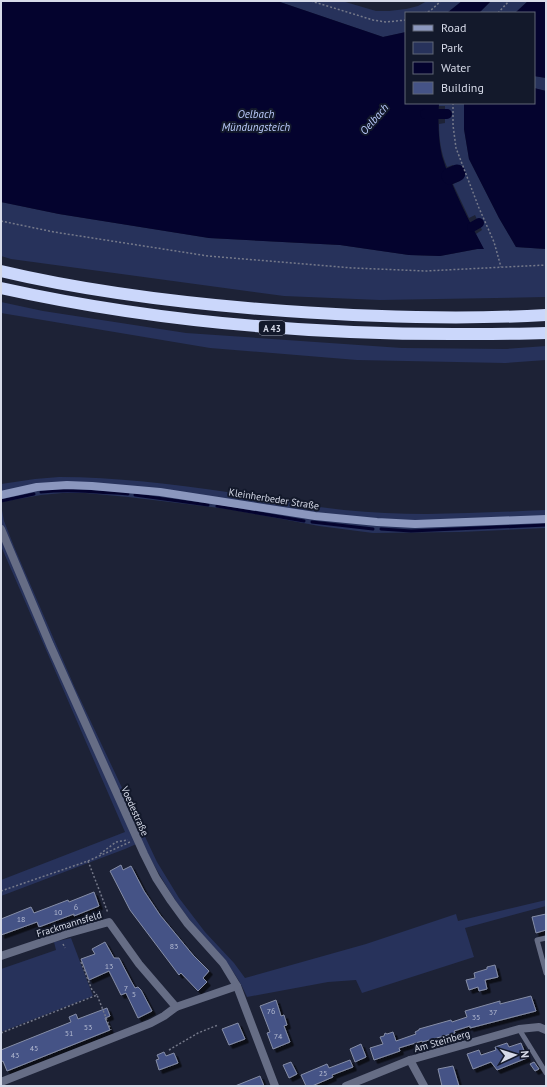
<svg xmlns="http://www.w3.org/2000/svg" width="547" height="1087" font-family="'PT Sans',sans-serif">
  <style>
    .green { fill: #27325b }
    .water { fill: #04032e }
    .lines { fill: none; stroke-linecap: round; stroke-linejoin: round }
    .stream { stroke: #04032e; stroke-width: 3 }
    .canal { stroke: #04032e; stroke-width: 10 }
    .river { stroke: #04032e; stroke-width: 17 }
    .building { fill: #455386; stroke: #868ea7; filter: url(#shadow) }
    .path { stroke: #75798a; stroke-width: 1.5; stroke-dasharray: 2 2; stroke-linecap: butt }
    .lane { stroke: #666d85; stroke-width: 5 }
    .street { stroke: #666d85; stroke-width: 8 }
    .secondary { stroke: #8b97be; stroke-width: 8 }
    .highway { stroke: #cbd7fb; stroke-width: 12 }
    .labels { text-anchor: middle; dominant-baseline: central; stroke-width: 4; stroke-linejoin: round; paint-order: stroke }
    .number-label { font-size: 8px; fill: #b2b9d0 }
    .shield { fill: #13192b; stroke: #9ca1b0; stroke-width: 1 }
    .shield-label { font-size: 9px; font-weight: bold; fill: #d7dbe9 }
    .street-label { font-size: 10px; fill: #d7dbe9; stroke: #13192b }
    .water-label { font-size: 11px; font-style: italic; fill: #bacafa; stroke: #13192b }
  </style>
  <defs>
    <filter id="shadow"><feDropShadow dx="3.5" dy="3.5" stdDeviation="0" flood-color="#0009"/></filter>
  </defs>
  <rect width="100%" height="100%" fill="#1d2236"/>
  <!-- green -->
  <g class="green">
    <path d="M277 1H342L376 11H389L406 9 418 6 427 1H462L447 13H406V32L383 37Z"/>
    <path d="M491 1H528L515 13H479Z"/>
    <path d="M534 76 546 78V91L534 88Z"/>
    <path d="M439 103H464V129L469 159 499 218 516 247 546 249V297L380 300 284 296 11 259 1 256V202L59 214 209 238 340 245 409 255 440 256 483 248 476 234 482 230 475 215 469 218 453 184 460 181 453 165 447 167C441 153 439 139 439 124L445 123V106H439Z"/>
    <path d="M1 302 43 311 186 333 402 348 506 349 546 346V360L505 363 357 360 210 348 1 313Z"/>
    <path d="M59 477C116 477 171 484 227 492 266 497 305 506 344 510 411 517 478 513 546 510V528L460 532 373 533 319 526 228 509 128 497 85 493H63L41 495 1 502V484L35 479Z"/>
    <path d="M1 505 4 521 15 549 75 688 157 862 179 898 205 932 234 963 245 978 366 944 456 914 458 921 546 900V906L465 928 474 957 362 993 356 980 328 982 247 997C234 965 210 946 189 919 170 895 156 868 141 842L125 849 1 896V880L125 832 1 546Z"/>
    <path d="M71 938 93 996 1 1032V969L56 950 54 942Z"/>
  </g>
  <!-- water -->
  <g class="water">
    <path d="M1 1H277L383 37 406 32V103H439C438 119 438 140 442 156 451 186 469 221 484 249H477L440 256 409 255 340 245 209 238 59 214 1 202Z"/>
    <path d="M462 1H491L479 13H447Z"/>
    <path d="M528 1H546V78L534 76V13H515Z"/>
    <path d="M534 88 546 91V249L516 247 499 218 469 159 464 129V103H534Z"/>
  </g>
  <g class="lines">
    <!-- stream -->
    <g class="stream">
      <path d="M41 492C70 489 99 492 128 494"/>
      <path d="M135 495 208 505"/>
      <path d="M1 501 34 494"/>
      <path d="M217 506 304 521"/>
      <path d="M312 522 373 529"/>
      <path d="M381 529 411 531 546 525"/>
    </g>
    <!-- canal -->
    <g class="canal">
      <path d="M425 114H447"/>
      <path d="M472 227 479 223"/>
    </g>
    <!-- river -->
    <path class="river" d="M450 176 457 173"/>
  </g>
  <!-- building -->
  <g class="building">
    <path d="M121 865 123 870 131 866 144 891 160 915 193 955 209 971 203 978 207 982 198 991 181 973 179 975 130 910 110 871Z"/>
    <path d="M94 892 99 906 74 916V914L39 927 37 922 1 935V919L31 907 34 913 68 900 69 902Z"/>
    <path d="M546 914V930L536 933 532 917Z"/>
    <path d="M105 942 114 958H119L131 981 135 988 138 987 141 990 152 1011 138 1018 126 993 121 995 109 971 89 980 81 959 95 954 92 949Z"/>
    <path d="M495 965 498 977 485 980 487 989 479 991 478 987 469 990 466 980 475 978 474 973 487 969V967Z"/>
    <path d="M531 996 536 1011 470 1028V1026L454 1031 455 1033 422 1042V1041L399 1048 400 1051 374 1060 370 1048 383 1044 380 1037 384 1036 385 1033 387 1034 393 1032 396 1041 416 1034 415 1032 419 1030V1029L451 1020 452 1022 467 1017 465 1011 500 1001V1004Z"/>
    <path d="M276 1000 281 1016 284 1015 287 1025 284 1026 290 1042 273 1049 267 1033 270 1032 260 1006Z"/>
    <path d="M107 1008 110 1016 105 1018 110 1030 7 1071 3 1061 1 1062V1050L71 1022 69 1017 76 1014 78 1019Z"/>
    <path d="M238 1023 245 1039 229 1045 222 1029Z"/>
    <path d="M507 1043 509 1047 521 1043 527 1058 497 1070 491 1062 473 1069 467 1054 479 1050 481 1055 496 1050 495 1047Z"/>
    <path d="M361 1044 366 1057 355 1062 350 1049Z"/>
    <path d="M164 1052 166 1056 174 1053 178 1063 159 1070 156 1060 159 1059 157 1055Z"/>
    <path d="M350 1060 353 1067 332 1075 333 1077 312 1086H306L301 1075 327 1064 329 1068Z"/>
    <path d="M291 1062 297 1074 289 1078 283 1065Z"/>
    <path d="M534 1062 539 1069 535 1071 530 1064Z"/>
    <path d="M453 1066 459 1086H442L438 1069Z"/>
    <path d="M260 1076 264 1086H235Z"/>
  </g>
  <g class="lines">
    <!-- path -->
    <g class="path">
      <path d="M311 1 373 20 386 22 406 20"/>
      <path d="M424 13 430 11 441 1"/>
      <path d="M498 13 509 1"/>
      <path d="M453 103V125L456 148 479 208 494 242 501 267"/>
      <path d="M1 221 54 232 208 256 353 268 425 271 546 265"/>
      <path d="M100 854 116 842 128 840"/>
      <path d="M88 861 108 913"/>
      <path d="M1 891 88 861 119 847 130 842"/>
      <path d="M63 944 65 948"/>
      <path d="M81 962 92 990 97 995"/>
      <path d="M1 1033 97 995 111 1030"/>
      <path d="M169 1050 198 1033 218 1025"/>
    </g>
    <!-- lane -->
    <g class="lane">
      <path d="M546 938 537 940 546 973"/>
      <path d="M519 1029 546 1073"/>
    </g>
    <!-- street -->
    <g class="street">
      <path d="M1 529 50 645 144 854 156 878 171 901 187 923 223 963 237 986 275 1086"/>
      <path d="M1 956 66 934 109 922 139 964 176 1007 164 1016 151 1023 1 1082"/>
      <path d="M176 1007 237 986"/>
      <path d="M410 1060 424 1086"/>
      <path d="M346 1086 410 1060 519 1029 539 1027 546 1030"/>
    </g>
    <!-- secondary -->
    <path class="secondary" d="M1 495 37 487 67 485 92 486 160 492 315 516 377 522 415 524 546 519"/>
    <!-- highway -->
    <g class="highway">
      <path d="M1 271C94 293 190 304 286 311 372 317 459 320 546 315"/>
      <path d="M1 288C155 322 313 335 470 334 495 334 521 334 546 333"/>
    </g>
  </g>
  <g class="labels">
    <!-- number labels -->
    <g class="number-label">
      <text x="76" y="907">6</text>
      <text x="58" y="912">10</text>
      <text x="21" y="919">18</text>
      <text x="174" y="946">83</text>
      <text x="109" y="966">13</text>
      <text x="126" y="988">7</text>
      <text x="134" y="994">5</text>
      <text x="271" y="1011">76</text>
      <text x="493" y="1012">37</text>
      <text x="476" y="1017">35</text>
      <text x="88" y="1027">53</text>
      <text x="69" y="1033">51</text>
      <text x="278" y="1036">74</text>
      <text x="34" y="1048">45</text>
      <text x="15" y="1055">43</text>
      <text x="323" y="1073">25</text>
    </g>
    <!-- shield labels -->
    <rect class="shield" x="259" y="321" width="26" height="14" rx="3"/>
    <g class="shield-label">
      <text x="272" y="328">A 43</text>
    </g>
    <!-- street labels -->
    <g class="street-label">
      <text transform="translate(274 499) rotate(9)">Kleinherbeder Straße</text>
      <text transform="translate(135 811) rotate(66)">Voedestraße</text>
      <text transform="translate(69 924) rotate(-17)">Frackmannsfeld</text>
      <text transform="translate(442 1041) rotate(-16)">Am Steinberg</text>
    </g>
    <!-- water labels -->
    <g class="water-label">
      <text x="256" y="114">Oelbach<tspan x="256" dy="13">Mündungsteich</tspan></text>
      <text transform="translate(374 119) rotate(-49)">Oelbach</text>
    </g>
  </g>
  <!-- border -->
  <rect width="547" height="1087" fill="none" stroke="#d7dbe9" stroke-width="4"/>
  <!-- legend -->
  <rect x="405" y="12" width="130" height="92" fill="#13192b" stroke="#616777"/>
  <rect x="413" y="25" width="20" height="6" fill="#8b97be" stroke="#616777"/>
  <text x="441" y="32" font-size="12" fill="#d7dbe9">Road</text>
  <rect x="413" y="42" width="20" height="12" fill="#27325b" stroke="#616777"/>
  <text x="441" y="52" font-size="12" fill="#d7dbe9">Park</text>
  <rect x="413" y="62" width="20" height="12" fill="#04032e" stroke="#616777"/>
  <text x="441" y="72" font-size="12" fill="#d7dbe9">Water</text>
  <rect x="413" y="82" width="20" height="12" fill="#455386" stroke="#616777"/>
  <text x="441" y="92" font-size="12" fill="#d7dbe9">Building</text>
  <!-- north arrow -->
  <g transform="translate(515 1055) rotate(86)" stroke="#13192b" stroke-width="3" paint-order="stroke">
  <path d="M0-3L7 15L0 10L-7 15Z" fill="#d7dbe9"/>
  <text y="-6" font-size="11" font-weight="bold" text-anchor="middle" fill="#d7dbe9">N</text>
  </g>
</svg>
